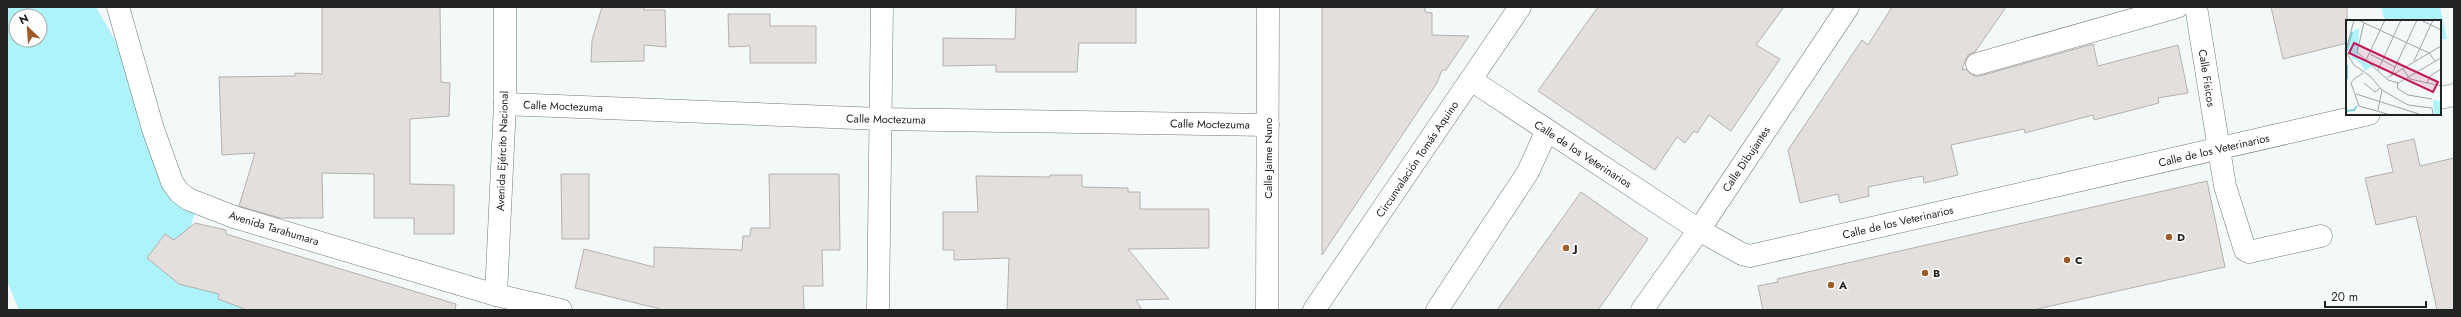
<svg xmlns="http://www.w3.org/2000/svg" width="2461" height="317" font-family="Jost,sans-serif">
  <style>
    .green { fill: #adf3f9; fill-rule: evenodd }
    .building { fill: #e3dfdc; stroke: #b5b0ae }
    .lines { fill: none; stroke-linecap: round; stroke-linejoin: round }
    .minor-casing { stroke: #737879; stroke-width: 23 }
    .minor { stroke: #fff; stroke-width: 22 }
    .poi-dot { fill: #9e5d28; stroke: #fff; stroke-width: 1.5 }
    .labels { text-anchor: middle; dominant-baseline: central; stroke-width: 3; stroke-linejoin: round; paint-order: stroke }
    .street-label { font-size: 11px; fill: #222424; stroke: #fff }
    .poi-label { font-size: 11px; font-weight: bold; fill: #222424; stroke: #fff; text-anchor: start }
    .inset-river { fill: none; stroke: #80d0d6; stroke-width: 2 }
    .inset-road { fill: none; stroke: #9fa4a4; stroke-width: 1 }
    .view { fill: #c2185b; fill-opacity: 0.15; stroke: #c2185b; stroke-width: 2 }
    .inset-edge { fill: none; stroke: #222424; stroke-width: 2 }
  </style>
  <rect width="100%" height="100%" fill="#f3f9f9"/>
  <!-- green -->
  <g class="green">
    <path d="M7 7H96L164 126 183 194 199 200 179 262 289 310H19L7 281ZM16 16H40V40H16Z"/>
    <path d="M2381 7H2440L2447 39 2440 40V21H2385Z"/>
  </g>
  <!-- building -->
  <g class="building">
    <path d="M322 7H440L441 82 450 83 449 116 410 119V184L454 185V234H414V218H374V174L322 173 323 218H280L239 206 255 153 222 155 219 77 295 76V73L322 74Z"/>
    <path d="M602 7H644V10H665L666 47 644 45V61L591 62 592 40Z"/>
    <path d="M1016 7H1136V43H1079L1077 72H996V65L943 66V38L1015 39Z"/>
    <path d="M1322 7H1425V12L1432 13V35L1469 36 1446 70H1442L1437 83 1322 255Z"/>
    <path d="M1598 7H1784L1756 45 1780 59 1731 131 1709 115 1697 133 1694 131 1685 143 1677 137 1655 170 1538 91Z"/>
    <path d="M1892 7H2006L1975 52 1968 55 1965 61 1962 70 1966 69 1974 76H1980L2093 44 2098 66 2178 45 2188 93 2158 98 2159 103 2094 120 2093 115 2025 133 2024 129 1951 145 1958 175 1924 183 1923 176 1868 187 1869 196 1840 203 1838 194 1800 203 1788 150 1862 40 1868 45Z"/>
    <path d="M2271 7H2347V43L2283 59Z"/>
    <path d="M728 14H770V26H816V63H750V46L729 47Z"/>
    <path d="M2414 139 2420 166 2454 158V310H2437L2416 216 2376 225 2365 178 2393 172 2387 145Z"/>
    <path d="M561 174H589V239H562Z"/>
    <path d="M769 174H839L840 250H822L823 286H803L804 310H664L575 288 584 249 654 267V247L742 250 743 236H750L751 228H770Z"/>
    <path d="M1050 175H1082V187L1128 188V192H1140V209H1209V248L1128 249 1169 299 1136 300 1142 310H1007L1009 258 954 260V250H943V212H978L976 176 1050 177Z"/>
    <path d="M2207 181 2225 267 2033 310H1763L1758 286 1778 282 1777 279Z"/>
    <path d="M1581 192 1648 239 1598 310H1497Z"/>
    <path d="M195 223 226 230V234L456 304 455 310H247L218 299 219 294 179 284 147 258 165 234 174 240Z"/>
  </g>
  <g class="lines">
    <defs>
      <g id="minor">
        <path d="M118 7 153 129 172 182 179 192 188 199 234 217 496 295 561 310"/>
        <path d="M2196 7 2225 186 2245 250 2249 252 2321 236"/>
        <path d="M1977 64 2177 7"/>
        <path d="M1471 80 1699 230 1742 254 1750 256 2369 114"/>
        <path d="M2440 98 2454 95"/>
        <path d="M505 104 881 119 1268 125"/>
        <path d="M496 295 505 104V7"/>
        <path d="M878 310 882 7"/>
        <path d="M1267 310 1268 7"/>
        <path d="M1314 310 1520 7"/>
        <path d="M1437 310 1528 172 1547 130"/>
        <path d="M1642 310 1699 230 1848 7"/>
      </g>
    </defs>
    <!-- minor casing -->
    <use href="#minor" class="minor-casing"/>
    <!-- minor -->
    <use href="#minor" class="minor"/>
  </g>
  <!-- markers -->
  <g class="poi-dot">
    <circle cx="2169" cy="237" r="4"/>
    <circle cx="1566" cy="248" r="4"/>
    <circle cx="2067" cy="260" r="4"/>
    <circle cx="1925" cy="273" r="4"/>
    <circle cx="1831" cy="285" r="4"/>
  </g>
  <g class="labels">
    <!-- street labels -->
    <g class="street-label">
      <text transform="translate(2207 78) rotate(81)">Calle Físicos</text>
      <text transform="translate(563 106) rotate(2)">Calle Moctezuma</text>
      <text transform="translate(886 119) rotate(1)">Calle Moctezuma</text>
      <text transform="translate(1210 124) rotate(1)">Calle Moctezuma</text>
      <text transform="translate(2214 150) rotate(-13)">Calle de los Veterinarios</text>
      <text transform="translate(502 151) rotate(-88)">Avenida Ejército Nacional</text>
      <text transform="translate(1583 154) rotate(33)">Calle de los Veterinarios</text>
      <text transform="translate(1268 158) rotate(-90)">Calle Jaime Nuno</text>
      <text transform="translate(1417 159) rotate(-56)">Circunvalación Tomás Aquino</text>
      <text transform="translate(1746 159) rotate(-56)">Calle Dibujantes</text>
      <text transform="translate(1898 222) rotate(-13)">Calle de los Veterinarios</text>
      <text transform="translate(274 228) rotate(17)">Avenida Tarahumara</text>
    </g>
    <!-- poi labels -->
    <g class="poi-label">
      <text x="2177" y="237">D</text>
      <text x="1574" y="248">J</text>
      <text x="2075" y="260">C</text>
      <text x="1933" y="273">B</text>
      <text x="1839" y="285">A</text>
    </g>
  </g>
  <!-- overview -->
  <g transform="translate(2346 20)">
    <rect width="95" height="95" fill="#f3f9f9"/>
    <path d="M13 8 12 39 27 46 18 51V48L14 43 5 37 3 29 7 11ZM87 80 95 81V94L88 95Z" fill="#adf3f9"/>
    <path class="inset-river" d="M1 31 6 12M1 59V45M0 91 8 90 11 86"/>
    <path class="inset-road" d="M12 0 83 33 89 41M75 0 95 10M18 3 11 32 42 60 52 63M0 30 8 0M0 32 8 45 24 56 36 70 62 85 86 88 87 95M24 34 49 47M0 40V62M20 40 39 0M68 41 87 0M57 49 64 59 95 66M32 50 55 0M17 53 8 59 5 63 13 86 45 95M45 56 71 0M41 58 95 26M18 63 29 72 34 68M52 63 95 38M52 63 51 68 62 75 86 79M81 63 84 56 95 49M10 74 76 95M32 90 36 70"/>
    <path class="view" d="M8 23 92 62 87 72 3 33Z"/>
    <rect width="95" height="95" class="inset-edge"/>
  </g>
  <!-- border -->
  <rect width="2461" height="317" fill="none" stroke="#222424" stroke-width="16"/>
  <!-- north arrow -->
  <g transform="translate(28 28) rotate(335)"><circle r="19" fill="#ffffff" stroke="#a7a7a7"/>
  <path d="M0-3L7 15L0 10L-7 15Z" fill="#9e5d28"/>
  <text y="-6" font-size="11" font-weight="bold" text-anchor="middle" fill="#222424">N</text>
  </g>
  <!-- scale -->
  <path d="M2325 301v6h101v-6" fill="none" stroke="#222424" stroke-width="2"/>
  <text x="2331" y="301" font-size="12" fill="#222424" stroke="#ffffff" stroke-width="3" paint-order="stroke">20 m</text>
</svg>
